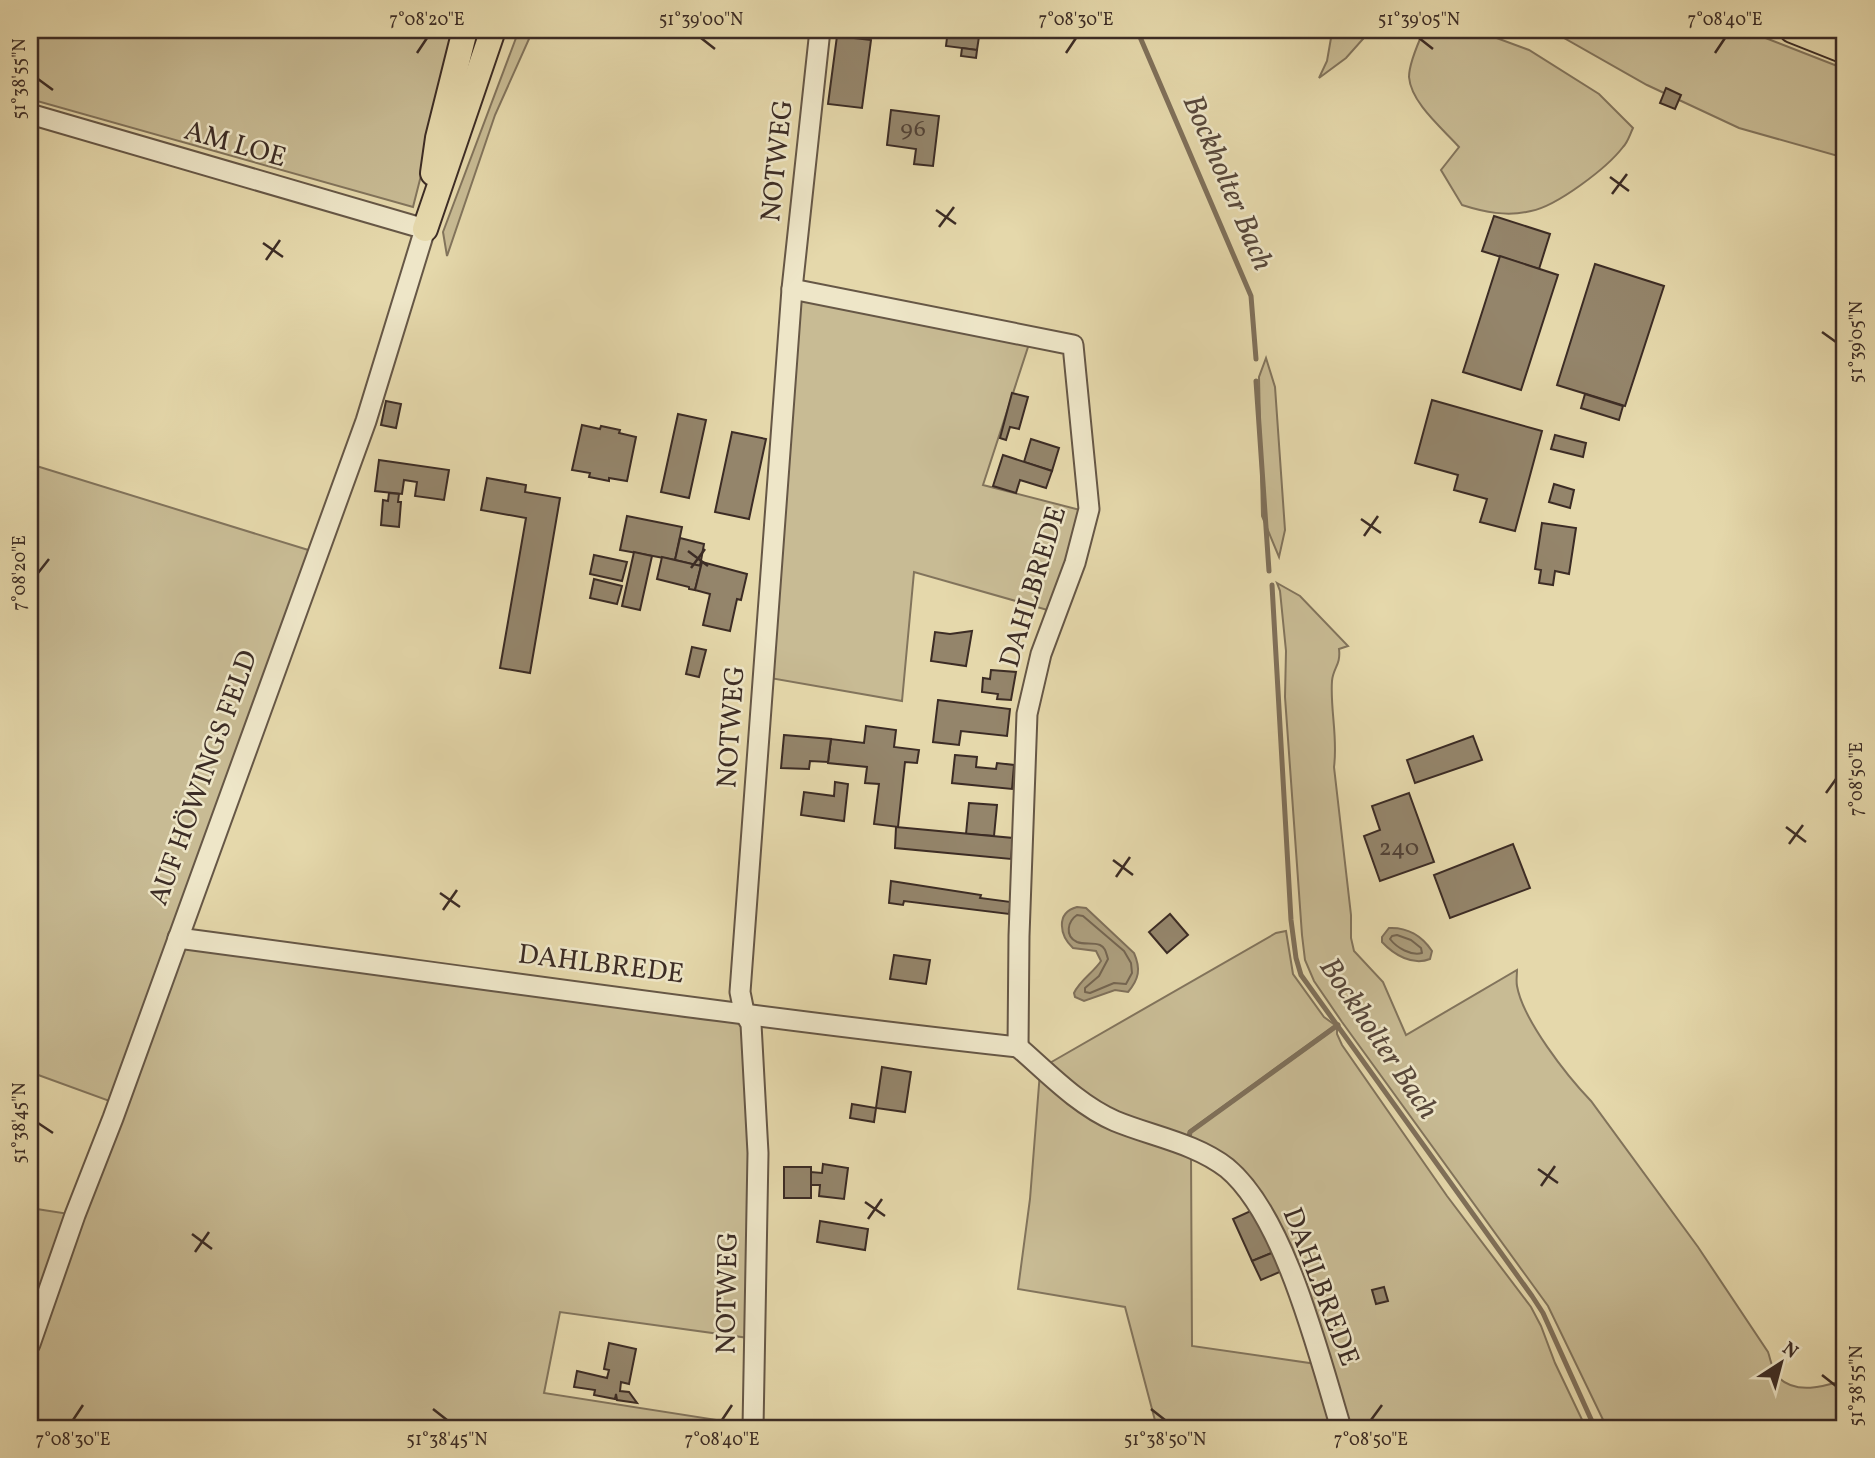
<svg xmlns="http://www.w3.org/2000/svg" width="1875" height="1458" font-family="Vollkorn,serif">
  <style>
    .green { fill: #c8bb94; stroke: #82745c; stroke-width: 2 }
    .water { fill: #ac9e7d; stroke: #7f705a; stroke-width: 2 }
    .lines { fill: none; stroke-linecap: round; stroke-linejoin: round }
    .shore { stroke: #746551; stroke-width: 2 }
    .stream { stroke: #7f705a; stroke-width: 5 }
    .building { fill: #94856b; stroke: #3c2c25; stroke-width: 2 }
    .minor-casing { stroke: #665746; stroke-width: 23 }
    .major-casing { stroke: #3c2c25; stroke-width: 28 }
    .minor { stroke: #eee6c8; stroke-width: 19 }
    .major { stroke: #e5d8ab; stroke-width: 24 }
    .ticks { fill: none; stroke: #3c2c25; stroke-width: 2.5 }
    .labels { text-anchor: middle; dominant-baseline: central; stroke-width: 5; stroke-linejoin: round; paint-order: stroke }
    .number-label { font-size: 24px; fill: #524236 }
    .street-label { font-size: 28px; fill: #3c2c25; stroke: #eee6c8 }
    .water-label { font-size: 30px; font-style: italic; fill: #58483b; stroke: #eee6c8 }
    .neatline { fill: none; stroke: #3c2c25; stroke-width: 2.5 }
    .ticks-label { font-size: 18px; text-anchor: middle; fill: #3c2c25 }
  </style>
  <rect width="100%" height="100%" fill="#e5d8ab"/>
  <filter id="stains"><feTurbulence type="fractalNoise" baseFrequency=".00286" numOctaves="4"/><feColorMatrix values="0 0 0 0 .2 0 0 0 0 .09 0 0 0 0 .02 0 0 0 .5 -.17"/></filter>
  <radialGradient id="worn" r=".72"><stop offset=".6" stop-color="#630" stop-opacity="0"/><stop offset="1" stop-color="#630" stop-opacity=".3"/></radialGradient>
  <!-- green -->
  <g class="green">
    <path d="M30 30H458L413 207 30 99Z"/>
    <path d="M519 30H533L495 115 447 256 443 232Z"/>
    <path d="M1313 30H1371L1346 58 1319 78 1327 61 1331 38Z"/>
    <path d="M1424 30H1475L1529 50 1599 94 1633 128C1630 134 1628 142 1623 147 1607 168 1557 206 1531 211 1507 217 1484 212 1462 205L1441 170 1459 147C1443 129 1411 103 1409 77 1409 64 1419 41 1424 30Z"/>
    <path d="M1550 30H1745L1845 69V158L1739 128 1647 85Z"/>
    <path d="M800 300 1029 344 983 485 1084 511 1051 611 914 572 902 701 770 678Z"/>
    <path d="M1266 358 1275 387 1285 530 1279 557 1262 516 1259 377Z"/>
    <path d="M30 464 318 553 178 937 741 1015 748 1027 749 1338 560 1312 544 1393 749 1425V1428H30V1208L75 1215 118 1104 30 1072Z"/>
    <path d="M1277 583 1300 596 1348 646 1339 649C1341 665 1333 668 1332 681 1330 709 1338 737 1334 767L1351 915V938L1354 951 1383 982 1406 1035 1517 970C1517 975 1516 981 1517 986 1523 1020 1567 1076 1591 1101L1698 1247 1768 1352C1771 1360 1772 1372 1779 1378 1797 1395 1825 1386 1845 1380V1428H1607L1548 1306 1342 1022 1314 981 1305 960 1302 935 1285 697 1286 651 1280 591Z"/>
    <path d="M1286 931 1293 974 1324 1017 1335 1025 1189 1131 1187 1139 1190 1138V1133L1337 1027V1034L1342 1045 1447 1196 1531 1307 1541 1326 1555 1363 1586 1428H1347L1269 1209 1191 1144 1101 1104 1048 1064 1276 933Z"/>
    <path d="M1040 1072 1191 1152 1192 1346 1316 1364 1338 1428H1157L1125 1307 1018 1289 1030 1199Z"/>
  </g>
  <!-- water -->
  <g class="water">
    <path d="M1077 907 1086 908 1134 953C1141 969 1139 979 1128 992L1115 990 1084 1001 1075 997 1074 993C1080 980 1093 973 1101 961L1096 951 1073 948C1060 936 1055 913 1077 907Z"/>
    <path d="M1389 928C1407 927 1422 936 1432 951L1430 959C1413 966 1394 955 1382 942V937Z"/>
  </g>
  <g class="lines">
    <!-- shore -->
    <g class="shore">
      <path d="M1077 915 1083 916 1124 951 1131 963 1132 973 1126 984 1114 983 1090 993 1085 992V988L1099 976 1108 959C1106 953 1106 948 1100 945 1093 942 1084 945 1077 942 1064 936 1068 921 1077 915Z"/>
      <path d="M1397 935 1411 940 1421 948 1422 953C1411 956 1397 948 1390 939L1392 936Z"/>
    </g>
    <!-- stream -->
    <g class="stream">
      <path d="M1137 30 1251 296 1256 359"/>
      <path d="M1256 381 1269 571"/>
      <path d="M1272 585 1291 920 1296 958 1301 975 1532 1296 1543 1313 1595 1428"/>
      <path d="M1189 1138 1190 1132 1338 1025"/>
    </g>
  </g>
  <!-- building -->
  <g class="building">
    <path d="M948 30H980L977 50 946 46Z"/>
    <path d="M837 36 871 40 862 108 828 104Z"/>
    <path d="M962 48 977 50 976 58 961 56Z"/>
    <path d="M1666 88 1681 95 1675 109 1660 103Z"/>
    <path d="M891 110 939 116 933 166 914 164 916 149 887 145Z"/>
    <path d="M1494 216 1550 234 1539 269 1482 251Z"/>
    <path d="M1500 256 1558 275 1521 390 1463 372Z"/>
    <path d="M1595 264 1664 286 1625 406 1557 385Z"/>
    <path d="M1012 393 1028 397 1019 429 1010 427 1006 440 1000 438Z"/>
    <path d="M1585 394 1623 406 1619 420 1581 408Z"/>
    <path d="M1432 400 1542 431 1515 531 1480 522 1487 499 1454 490 1458 475 1415 463Z"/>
    <path d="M386 401 401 404 396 428 381 425Z"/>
    <path d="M678 414 706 420 689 498 661 492Z"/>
    <path d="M582 425 600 429 601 426 620 430 619 433 636 437 627 481 609 478V481L589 477 590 473 572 470Z"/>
    <path d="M732 432 766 439 749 519 715 512Z"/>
    <path d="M1555 435 1586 443 1583 457 1551 449Z"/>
    <path d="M1031 439 1059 448 1052 471 1024 462Z"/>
    <path d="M1003 455 1052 471 1046 488 1020 480 1016 493 993 486Z"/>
    <path d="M379 460 449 470 444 500 415 496 417 482 404 480 402 494 375 491Z"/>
    <path d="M487 478 526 485 525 492 560 498 530 673 500 668 526 518 481 510Z"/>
    <path d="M1554 484 1574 490 1570 508 1549 502Z"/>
    <path d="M389 493 399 494 398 502H401L399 527 381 525 383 500 388 501Z"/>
    <path d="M627 516 682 527 675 560 620 550Z"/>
    <path d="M1542 523 1576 528 1569 574 1555 571 1553 585 1539 583 1541 570 1535 569Z"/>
    <path d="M680 538 704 544 700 566 675 560Z"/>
    <path d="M634 552 652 556 640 610 622 606Z"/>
    <path d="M594 555 627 562 622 581 590 574Z"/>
    <path d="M662 557 701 566 695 590 689 589V587L657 579Z"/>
    <path d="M702 562 747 574 741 600 737 599 730 631 703 625 710 594 695 590Z"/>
    <path d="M594 579 622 586 617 604 590 598Z"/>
    <path d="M972 631 966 666 931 661 935 632 950 634Z"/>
    <path d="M692 647 706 650 699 677 686 674Z"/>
    <path d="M991 670 1016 672 1011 700 997 699 998 694 982 692 983 678 990 679Z"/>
    <path d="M938 700 1010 709 1007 736 961 731 959 745 933 742Z"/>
    <path d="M866 726 896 730 894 747 919 750 917 763 905 762 898 827 874 824 879 784 865 783 867 767 828 763 831 739 864 743Z"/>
    <path d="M784 735 831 739 828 762 810 761 809 769 781 768Z"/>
    <path d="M1473 736 1482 760 1415 783 1407 760Z"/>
    <path d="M955 755 977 757 976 767 996 769 997 763 1014 765 1012 789 952 783Z"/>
    <path d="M835 782 848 784 844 821 801 815 804 792 834 796Z"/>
    <path d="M1409 793 1434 862 1380 881 1364 836 1380 830 1372 806Z"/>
    <path d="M969 803 997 805 994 836 966 834Z"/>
    <path d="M896 827 1013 838 1011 859 895 848Z"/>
    <path d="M1513 844 1530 888 1450 918 1434 875Z"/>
    <path d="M891 881 981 895 980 898 1011 902 1009 914 904 901 903 905 889 903Z"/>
    <path d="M1170 914 1188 935 1167 953 1149 932Z"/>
    <path d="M894 955 930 960 926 984 890 979Z"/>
    <path d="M882 1067 911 1072 905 1112 876 1108Z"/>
    <path d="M852 1104 876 1108 874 1122 850 1118Z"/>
    <path d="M823 1164 848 1168 844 1199 819 1196 820 1185H811V1172L822 1173Z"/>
    <rect x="784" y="1167" width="27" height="31"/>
    <path d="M1255 1209 1274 1252 1252 1261 1233 1219Z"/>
    <path d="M820 1221 868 1229 865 1250 817 1242Z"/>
    <path d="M1274 1252 1282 1271 1261 1280 1252 1261Z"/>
    <path d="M1384 1287 1388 1301 1376 1304 1372 1290Z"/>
    <path d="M609 1343 636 1349 629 1384 621 1382 620 1391 629 1392 637 1403 617 1400 616 1394 615 1399 594 1395 595 1390 574 1387 577 1371 607 1378 609 1370 604 1369Z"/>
  </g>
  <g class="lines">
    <defs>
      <g id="minor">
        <path d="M30 114 425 229 366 421 113 1118 75 1215 30 1344"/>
        <path d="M178 938C458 975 737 1016 1018 1047L1019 936 1027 714 1041 654 1075 563 1089 509 1073 345 792 289"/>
        <path d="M1018 1047C1047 1072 1078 1105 1115 1121 1151 1136 1195 1143 1227 1168 1285 1216 1319 1356 1341 1428"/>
        <path d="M753 1428 758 1153 751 1024 744 1012 740 992 792 289 820 30"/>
      </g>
      <g id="major">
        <path d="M1792 30 1845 51"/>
        <path d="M433 173 438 138 465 30"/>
        <path d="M425 229 493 30"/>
      </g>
    </defs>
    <!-- minor casing -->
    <use href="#minor" class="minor-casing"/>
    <!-- major casing -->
    <use href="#major" class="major-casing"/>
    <!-- minor -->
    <use href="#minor" class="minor"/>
    <!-- major -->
    <use href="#major" class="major"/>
  </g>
  <!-- ticks -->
  <path class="ticks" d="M701 38 715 49M1419 38 1433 49M417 53 427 38M1066 53 1076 38M1715 53 1725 38M38 79 53 90M1610 177 1629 191M1612 194 1627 174M936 210 956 224M939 227 954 207M263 243 283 257M266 260 280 240M1822 332 1836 342M1361 519 1381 533M1364 536 1378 516M688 551 708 566M691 568 705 549M38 573 49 559M1826 793 1836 779M1786 827 1806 842M1789 844 1803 825M1113 860 1133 875M1116 877 1130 857M440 893 460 907M443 910 457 890M38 1123 53 1133M1538 1169 1558 1183M1541 1186 1555 1166M865 1202 885 1216M868 1219 882 1199M192 1234 212 1249M195 1252 209 1232M1822 1375 1836 1386M433 1409 447 1420M1151 1409 1165 1420M73 1420 83 1405M722 1420 732 1405M1371 1420 1382 1405"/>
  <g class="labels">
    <!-- number labels -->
    <g class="number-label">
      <text x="913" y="130">96</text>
      <text x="1399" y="849">240</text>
    </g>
    <!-- street labels -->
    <g class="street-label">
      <text transform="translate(235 145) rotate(16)">AM LOE</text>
      <text transform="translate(778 161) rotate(-84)">NOTWEG</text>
      <text transform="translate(1034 587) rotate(-73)">DAHLBREDE</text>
      <text transform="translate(732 727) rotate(-86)">NOTWEG</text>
      <text transform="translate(204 778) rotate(-70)">AUF HÖWINGS FELD</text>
      <text transform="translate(601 965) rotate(7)">DAHLBREDE</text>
      <text transform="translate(1320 1287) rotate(69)">DAHLBREDE</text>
      <text transform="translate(728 1293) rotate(-89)">NOTWEG</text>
    </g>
    <!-- water labels -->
    <g class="water-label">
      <text transform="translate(1227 183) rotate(67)">Bockholter Bach</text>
      <text transform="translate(1378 1039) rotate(56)">Bockholter Bach</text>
    </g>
  </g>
  <!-- margin -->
  <rect width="1875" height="1458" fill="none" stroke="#e5d8ab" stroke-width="77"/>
  <!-- north arrow -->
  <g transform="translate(1781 1363) rotate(36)" stroke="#eee6c8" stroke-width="5" paint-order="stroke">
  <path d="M0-5L12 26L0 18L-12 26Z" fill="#3c2c25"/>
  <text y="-10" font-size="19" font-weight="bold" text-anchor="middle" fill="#3c2c25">N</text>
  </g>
  <rect x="38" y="38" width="1798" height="1382" class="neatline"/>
  <g class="ticks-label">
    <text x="427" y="25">7°08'20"E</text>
    <text x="701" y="25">51°39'00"N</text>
    <text x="1076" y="25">7°08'30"E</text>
    <text x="1419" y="25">51°39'05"N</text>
    <text x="1725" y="25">7°08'40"E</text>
    <text transform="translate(19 79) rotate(-90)" y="6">51°38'55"N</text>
    <text transform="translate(1856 342) rotate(-90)" y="6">51°39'05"N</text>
    <text transform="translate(19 573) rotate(-90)" y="6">7°08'20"E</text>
    <text transform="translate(1856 779) rotate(-90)" y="6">7°08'50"E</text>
    <text transform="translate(19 1123) rotate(-90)" y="6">51°38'45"N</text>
    <text transform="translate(1856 1386) rotate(-90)" y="6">51°38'55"N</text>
    <text x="73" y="1445">7°08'30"E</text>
    <text x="447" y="1445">51°38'45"N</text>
    <text x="722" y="1445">7°08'40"E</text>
    <text x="1165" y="1445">51°38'50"N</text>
    <text x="1371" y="1445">7°08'50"E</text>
  </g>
  <rect width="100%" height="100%" filter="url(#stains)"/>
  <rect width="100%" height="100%" fill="url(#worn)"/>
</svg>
